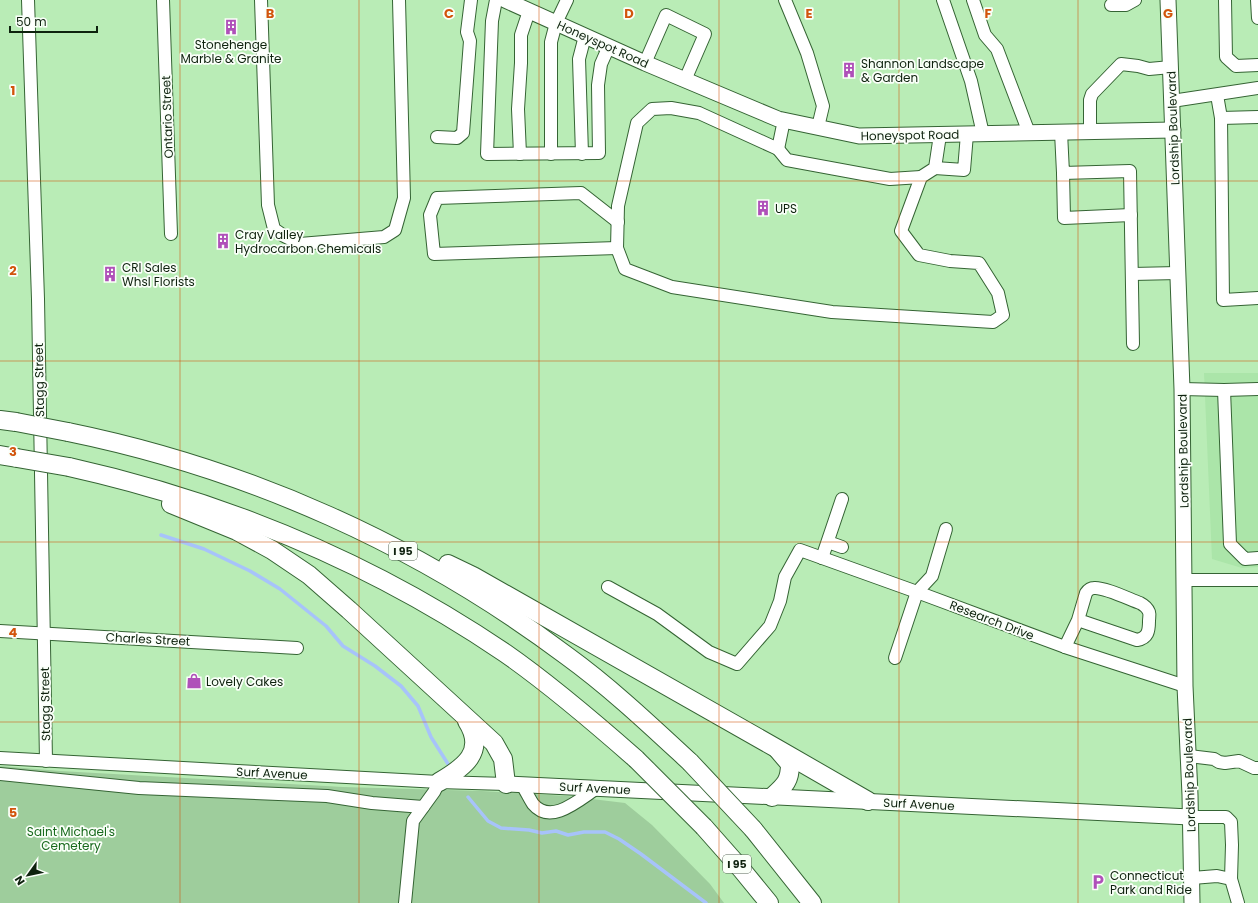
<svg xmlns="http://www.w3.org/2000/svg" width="1258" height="903" font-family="Poppins,sans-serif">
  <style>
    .built { fill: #abe5a9 }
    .green { fill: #9ecd9c }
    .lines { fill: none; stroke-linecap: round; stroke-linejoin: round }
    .stream { stroke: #a7c3fa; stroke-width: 3.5 }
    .minor-casing { stroke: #356434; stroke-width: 14 }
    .major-casing { stroke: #356434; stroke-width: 17 }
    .highway-casing { stroke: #356434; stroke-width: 20 }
    .minor { stroke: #fff; stroke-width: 12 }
    .major { stroke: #fff; stroke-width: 15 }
    .highway { stroke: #fff; stroke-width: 18 }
    .highway-bridge-casing { stroke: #356434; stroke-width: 20; stroke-linecap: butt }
    .highway-bridge { stroke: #fff; stroke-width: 18 }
    .grid { fill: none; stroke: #d2540c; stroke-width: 1; stroke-opacity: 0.55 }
    .labels { text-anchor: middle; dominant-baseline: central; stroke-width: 3.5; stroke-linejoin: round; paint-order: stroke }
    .shield { fill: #fafff9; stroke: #556454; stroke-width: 1 }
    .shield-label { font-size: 11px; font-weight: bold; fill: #0e220e }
    .poi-label { font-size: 12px; fill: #0e220e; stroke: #fafff9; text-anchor: start }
    .street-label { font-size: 12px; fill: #0e220e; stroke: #fafff9 }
    .park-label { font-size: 12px; fill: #186a1d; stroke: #fafff9 }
    .grid-label { font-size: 13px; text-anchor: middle; font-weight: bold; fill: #d2540c; stroke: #fafff9; stroke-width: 3.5; stroke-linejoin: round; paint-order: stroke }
  </style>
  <rect width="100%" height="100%" fill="#b9ecb6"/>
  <!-- built -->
  <path class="built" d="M1204 373H1258V567L1242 568 1212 559Z"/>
  <!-- green -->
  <path class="green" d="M0 766 60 771 343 787 482 791 567 796 625 803 652 825 710 884 724 903H0Z"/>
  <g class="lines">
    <!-- stream -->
    <g class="stream">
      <path d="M161 535 204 549 250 571 280 589 326 626 343 646 375 666 401 686 418 706 431 737 448 764"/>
      <path d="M468 797 488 821 501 828 529 830 542 833 556 831 568 835 584 832H605L619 839 641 854 706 903"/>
    </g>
    <defs>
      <g id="minor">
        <path d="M28 0 38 299 46 761"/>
        <path d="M163 0 171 234"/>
        <path d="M261 0 268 205 274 229 284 236 300 244 384 237 395 230 404 198 399 0"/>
        <path d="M496 0 492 21 487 154 599 153 598 85 601 64 609 46"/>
        <path d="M785 0 807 53 823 106 818 127"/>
        <path d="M943 0 971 81 983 134"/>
        <path d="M973 0 985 35 997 49 1029 133"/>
        <path d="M1225 0 1226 57 1236 66 1258 65"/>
        <path d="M1257 0 1258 18"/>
        <path d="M1111 5H1126L1135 0"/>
        <path d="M645 63 666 15 705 34 685 80"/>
        <path d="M1217 95 1221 118 1223 300 1258 298"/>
        <path d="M1172 101 1258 88"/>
        <path d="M1221 118 1258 117"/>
        <path d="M784 120 778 149 699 113 671 108 652 109 637 123 618 206 617 248 625 269 672 287 832 312 993 322 1003 315 998 293 979 263 950 261 919 255 901 231 921 177 935 168 940 135"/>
        <path d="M1061 132 1063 173 1130 171 1133 344"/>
        <path d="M1090 132V100L1092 94 1121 64 1138 66 1149 69 1171 67"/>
        <path d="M437 137 457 138 463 133 470 41 467 32 471 0"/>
        <path d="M778 149 787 160 890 179 921 177"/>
        <path d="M520 154 518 109 521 63V35L529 11"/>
        <path d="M551 154V42L556 23 567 0"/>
        <path d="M582 154 579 59 585 36"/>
        <path d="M935 168 964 170 967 134"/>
        <path d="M1063 173 1064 218 1131 215"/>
        <path d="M617 248 434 254 430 215 437 198 581 193 618 222"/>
        <path d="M1132 274 1178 273"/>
        <path d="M1182 389 1224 390 1258 389"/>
        <path d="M1224 390 1230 544 1245 559 1258 558"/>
        <path d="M828 542 842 547"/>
        <path d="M822 558 842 499"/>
        <path d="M1184 580H1258"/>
        <path d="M608 587 657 614 709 652 737 664 770 626 780 601 785 577 800 550 917 592 1065 647 1185 686"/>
        <path d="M0 631 297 648"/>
        <path d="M1065 647 1078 620 1086 593C1088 590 1090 588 1094 588 1104 587 1129 599 1140 603 1144 605 1147 607 1149 612 1150 615 1149 618 1149 621 1149 631 1148 638 1137 640L1078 620"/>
        <path d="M895 658 917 592 932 576 946 529"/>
        <path d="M1189 756 1214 759 1219 762 1225 763 1239 761 1254 768H1258"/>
        <path d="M0 758 439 782 506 784"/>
        <path d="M0 774 139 788 327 796 372 803 423 807"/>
        <path d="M522 785C526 791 529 798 533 804 551 826 580 799 597 788"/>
        <path d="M1190 817H1226L1231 822 1232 845 1231 879 1238 903"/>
        <path d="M1192 878 1217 876 1231 879"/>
        <path d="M405 903 413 821 434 792 439 782"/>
      </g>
      <g id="major">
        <path d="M505 0 645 63 778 119 859 136 1173 130"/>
        <path d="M1168 0 1182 389 1185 686 1190 795 1192 903"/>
        <path d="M506 784 1190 817"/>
      </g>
      <g id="highway">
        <path d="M0 420 16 422"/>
        <path d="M68 432C249 469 419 545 567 656 611 688 650 725 690 762"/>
        <path d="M0 455 17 458"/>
        <path d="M69 467C226 502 371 562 505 653 551 685 594 722 636 759"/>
        <path d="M171 504 237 531 272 550 309 575 349 610 494 743 503 759 506 784"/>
        <path d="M448 564 473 576 776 748 868 801"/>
        <path d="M439 782C463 768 487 752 467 721"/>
        <path d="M772 797C784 786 790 782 790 764L778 750"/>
        <path d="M704 827 742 870 769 903"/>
        <path d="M753 829 812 903"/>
      </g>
    </defs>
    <!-- minor casing -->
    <use href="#minor" class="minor-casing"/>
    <!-- major casing -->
    <use href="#major" class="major-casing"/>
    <!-- highway casing -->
    <use href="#highway" class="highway-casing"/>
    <!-- minor -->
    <use href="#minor" class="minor"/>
    <!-- major -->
    <use href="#major" class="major"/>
    <!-- highway -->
    <use href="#highway" class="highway"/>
    <defs>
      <g id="highway-bridge">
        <path d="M16 422 68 432"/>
        <path d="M17 458 69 467"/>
        <path d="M636 759 704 827"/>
        <path d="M690 762 753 829"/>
      </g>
    </defs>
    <!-- highway-bridge casing -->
    <use href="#highway-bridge" class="highway-bridge-casing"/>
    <!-- highway-bridge -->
    <use href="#highway-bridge" class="highway-bridge"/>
  </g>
  <!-- grid -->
  <path class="grid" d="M180 0V903M359 0V903M539 0V903M719 0V903M899 0V903M1078 0V903M0 181H1258M0 361H1258M0 542H1258M0 722H1258"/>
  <!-- icons -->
  <defs>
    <symbol id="building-bare" viewBox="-9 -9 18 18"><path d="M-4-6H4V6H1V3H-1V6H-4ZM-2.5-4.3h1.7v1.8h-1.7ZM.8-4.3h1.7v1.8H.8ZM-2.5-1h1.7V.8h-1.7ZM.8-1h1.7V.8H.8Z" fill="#af50b9" stroke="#fafff9" stroke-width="2.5" paint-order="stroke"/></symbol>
    <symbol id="shop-bare" viewBox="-9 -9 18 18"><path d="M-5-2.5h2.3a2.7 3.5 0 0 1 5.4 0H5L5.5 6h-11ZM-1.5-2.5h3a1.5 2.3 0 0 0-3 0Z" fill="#af50b9" stroke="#fafff9" stroke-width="2.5" paint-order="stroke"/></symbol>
    <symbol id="parking-bare" viewBox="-9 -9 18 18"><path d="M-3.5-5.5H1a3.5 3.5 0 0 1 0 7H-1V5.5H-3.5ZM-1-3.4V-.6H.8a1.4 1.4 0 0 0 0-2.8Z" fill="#af50b9" stroke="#fafff9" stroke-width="2.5" paint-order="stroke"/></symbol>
  </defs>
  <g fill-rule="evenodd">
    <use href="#building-bare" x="220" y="16" width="22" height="22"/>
    <use href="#building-bare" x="838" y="59" width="22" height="22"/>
    <use href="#building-bare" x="752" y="197" width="22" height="22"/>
    <use href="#building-bare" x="212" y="230" width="22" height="22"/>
    <use href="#building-bare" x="99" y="263" width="22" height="22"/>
    <use href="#shop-bare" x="183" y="670" width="22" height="22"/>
    <use href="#parking-bare" x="1087" y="871" width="22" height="22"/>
  </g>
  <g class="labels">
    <!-- shield labels -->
    <g class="shield">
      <rect x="389" y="542" width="28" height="18" rx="3"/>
      <rect x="723" y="855" width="28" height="18" rx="3"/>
    </g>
    <g class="shield-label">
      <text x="403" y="551">I 95</text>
      <text x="737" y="864">I 95</text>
    </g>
    <!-- poi labels -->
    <g class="poi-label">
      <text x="231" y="44" text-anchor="middle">Stonehenge<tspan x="231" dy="14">Marble &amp; Granite</tspan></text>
      <text x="861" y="63">Shannon Landscape<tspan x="861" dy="14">&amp; Garden</tspan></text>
      <text x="775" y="208">UPS</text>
      <text x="235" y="234">Cray Valley<tspan x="235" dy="14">Hydrocarbon Chemicals</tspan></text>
      <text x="122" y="267">CRI Sales<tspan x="122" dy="14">Whsl Florists</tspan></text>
      <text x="206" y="681">Lovely Cakes</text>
      <text x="1110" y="875">Connecticut<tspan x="1110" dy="14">Park and Ride</tspan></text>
    </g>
    <!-- street labels -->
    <g class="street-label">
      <text transform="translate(603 44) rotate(24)">Honeyspot Road</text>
      <text transform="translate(167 117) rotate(-92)">Ontario Street</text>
      <text transform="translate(1173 128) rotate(-92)">Lordship Boulevard</text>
      <text transform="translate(910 135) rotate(-1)">Honeyspot Road</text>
      <text transform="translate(39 380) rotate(-91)">Stagg Street</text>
      <text transform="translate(1183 451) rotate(-91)">Lordship Boulevard</text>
      <text transform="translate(992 620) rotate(21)">Research Drive</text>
      <text transform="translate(148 639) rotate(3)">Charles Street</text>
      <text transform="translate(45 704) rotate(-91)">Stagg Street</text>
      <text transform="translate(272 773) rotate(3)">Surf Avenue</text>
      <text transform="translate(1189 775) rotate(-92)">Lordship Boulevard</text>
      <text transform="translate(595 788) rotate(3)">Surf Avenue</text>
      <text transform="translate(919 804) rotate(3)">Surf Avenue</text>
    </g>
    <!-- park labels -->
    <g class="park-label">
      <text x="71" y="831">Saint Michael's<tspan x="71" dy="14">Cemetery</tspan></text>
    </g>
  </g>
  <g class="grid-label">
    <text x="270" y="18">B</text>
    <text x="449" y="18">C</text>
    <text x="629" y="18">D</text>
    <text x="809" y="18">E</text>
    <text x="988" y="18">F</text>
    <text x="1168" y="18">G</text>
    <text x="13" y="95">1</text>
    <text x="13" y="275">2</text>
    <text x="13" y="456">3</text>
    <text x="13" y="637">4</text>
    <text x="13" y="817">5</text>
  </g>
  <!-- north arrow -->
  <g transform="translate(28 875) rotate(237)" stroke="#fafff9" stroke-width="3" paint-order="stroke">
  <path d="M0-3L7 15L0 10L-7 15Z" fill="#0e220e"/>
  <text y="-6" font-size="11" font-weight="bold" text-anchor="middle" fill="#0e220e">N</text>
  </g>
  <!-- scale -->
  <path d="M10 26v6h87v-6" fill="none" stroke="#0e220e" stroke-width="2"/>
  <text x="16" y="26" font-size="12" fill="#0e220e" stroke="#fafff9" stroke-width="3" paint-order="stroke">50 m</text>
</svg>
